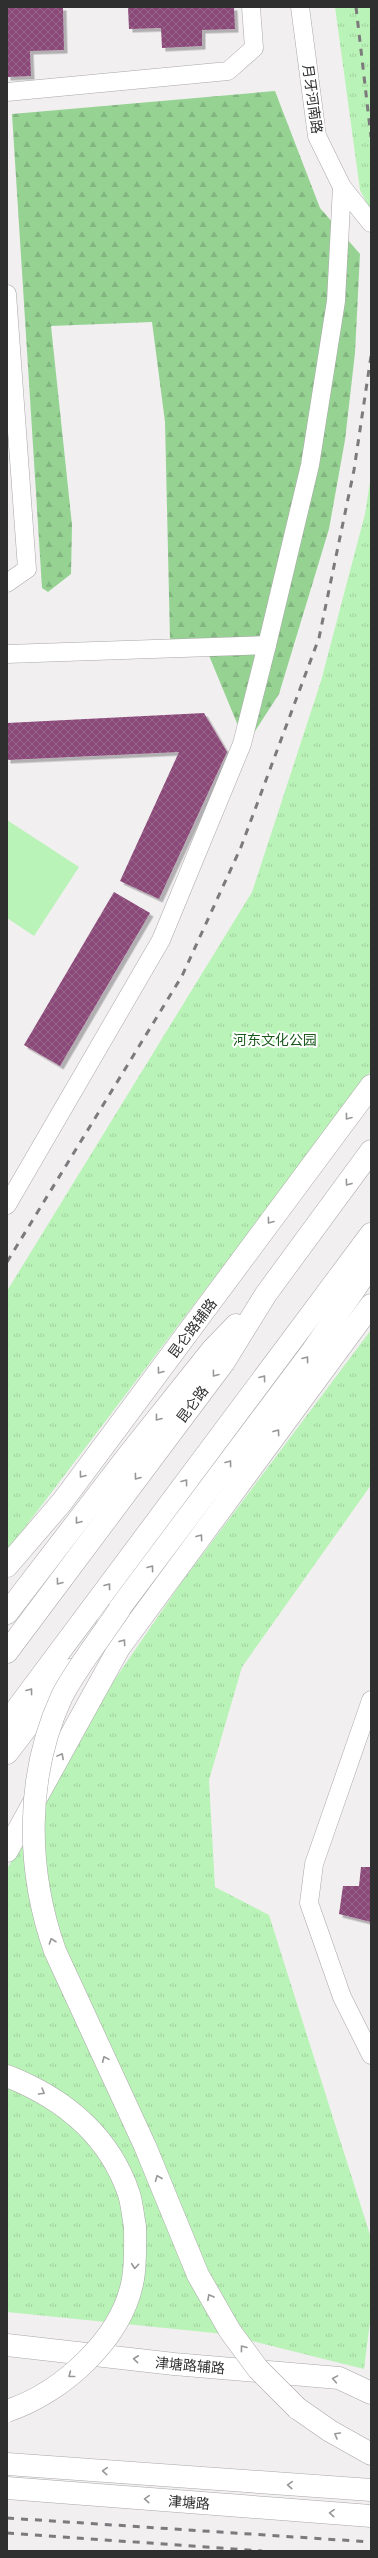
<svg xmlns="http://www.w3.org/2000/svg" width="378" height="2558" font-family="'Titillium Web','Noto Sans SC',sans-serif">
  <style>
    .green { fill: #baf3b7 }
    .forest { fill: url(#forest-firs) }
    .park { fill: url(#park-tufts) }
    .building { fill: url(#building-cross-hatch); filter: url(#shadow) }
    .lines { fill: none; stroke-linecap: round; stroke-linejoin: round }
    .minor-casing { stroke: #aaa7a9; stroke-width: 19 }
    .tertiary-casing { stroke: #aaa7a9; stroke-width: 23 }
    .secondary-casing { stroke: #aaa7a9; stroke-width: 23 }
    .trunk-casing { stroke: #aaa7a9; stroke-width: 23 }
    .minor { stroke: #fff; stroke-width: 18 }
    .tertiary { stroke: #fff; stroke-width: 22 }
    .secondary { stroke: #fff; stroke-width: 22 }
    .trunk { stroke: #fff; stroke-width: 22 }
    .rail { stroke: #7c7a7c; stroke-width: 3; stroke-dasharray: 7 7; stroke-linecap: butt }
    .trunk-bridge-casing { stroke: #aaa7a9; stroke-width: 23; stroke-linecap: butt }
    .trunk-bridge { stroke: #fff; stroke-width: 22 }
    .oneway { stroke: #989798 }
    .labels { text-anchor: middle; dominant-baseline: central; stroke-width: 4; stroke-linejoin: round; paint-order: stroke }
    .street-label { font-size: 14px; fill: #302f30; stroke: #fff }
    .park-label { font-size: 14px; fill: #1b591d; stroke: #fff }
  </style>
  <defs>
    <pattern id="forest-firs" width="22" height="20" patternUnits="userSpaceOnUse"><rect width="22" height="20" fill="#96d393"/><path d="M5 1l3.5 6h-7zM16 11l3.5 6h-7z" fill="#82b57f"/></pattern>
    <pattern id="park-tufts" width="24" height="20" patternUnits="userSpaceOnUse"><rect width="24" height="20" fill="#baf3b7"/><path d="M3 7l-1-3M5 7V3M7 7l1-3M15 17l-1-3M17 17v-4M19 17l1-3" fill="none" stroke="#a0d19e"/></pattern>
    <pattern id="building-cross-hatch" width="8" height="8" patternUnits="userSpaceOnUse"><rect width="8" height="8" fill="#8a4979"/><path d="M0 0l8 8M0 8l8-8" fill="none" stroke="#98678b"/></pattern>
    <filter id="shadow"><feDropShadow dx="3.5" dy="3.5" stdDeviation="0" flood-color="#0004"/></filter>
  </defs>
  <rect width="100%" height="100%" fill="#f2eff1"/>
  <!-- green -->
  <path class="green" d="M7 820 79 867 34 936 7 918Z"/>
  <!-- forest -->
  <path class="forest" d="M275 91 320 208 360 254 355 353 345 440 329 529 279 694 246 745 203 641 170 639 165 422 152 322 51 326 72 525 71 574 48 592 42 588 12 114Z"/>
  <!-- park -->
  <g class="park">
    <path d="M335 7H371V211L360 190Z"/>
    <path d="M371 475V1071L7 1551V1291L252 892 321 681 365 514Z"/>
    <path d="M371 1330V1485L242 1667 209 1780 215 1887 269 1915 371 2238V2314L364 2369 224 2334 7 2312V1869L113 1682 181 1583Z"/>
  </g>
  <!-- building -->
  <g class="building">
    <path d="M7 7H63L64 50 30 51 31 76 7 77Z"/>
    <path d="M128 7H234L235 29 202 30V46L162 48 161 28 129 29Z"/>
    <path d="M204 713 227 752 159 899 120 881 179 752 7 760V723Z"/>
    <path d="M114 892 150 913 60 1066 24 1045Z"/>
    <path d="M361 1867H371V1922L339 1914 343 1886H359Z"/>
  </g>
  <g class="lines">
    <defs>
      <g id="minor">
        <path d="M300 7 317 136 342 187 371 223"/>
        <path d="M7 92 228 71 254 48 251 7"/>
        <path d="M7 294 27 569 7 583"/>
        <path d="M267 645 310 465 336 301 342 187"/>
        <path d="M7 654 267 645 242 744 161 940 7 1205"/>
        <path d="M371 1700 314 1864 309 1903 342 1997 371 2055"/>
      </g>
      <path id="tertiary" d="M7 2345 174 2364 339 2378 371 2393"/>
      <g id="secondary">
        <path d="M7 1566 62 1502 371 1086"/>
        <path d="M7 1851 119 1648 371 1305"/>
      </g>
      <g id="trunk">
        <path d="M7 1613 130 1453 212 1350 236 1325"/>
        <path d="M107 1625 313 1350 371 1265"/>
        <path d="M7 1652 224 1362 266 1294 371 1151"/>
        <path d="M7 1722 371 1234"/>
        <path d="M7 1753 71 1670"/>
        <path d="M7 2076C63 2098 109 2135 129 2194 132 2204 133 2216 135 2227"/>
        <path d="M297 2408 330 2431 371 2454"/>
        <path d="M7 2464 371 2490"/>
        <path d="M7 2488 371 2516"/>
      </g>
    </defs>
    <!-- minor casing -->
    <use href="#minor" class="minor-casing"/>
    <!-- tertiary casing -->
    <use href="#tertiary" class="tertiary-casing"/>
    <!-- secondary casing -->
    <use href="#secondary" class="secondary-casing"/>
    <!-- trunk casing -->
    <use href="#trunk" class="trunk-casing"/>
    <!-- minor -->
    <use href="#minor" class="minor"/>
    <!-- tertiary -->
    <use href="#tertiary" class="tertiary"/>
    <!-- secondary -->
    <use href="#secondary" class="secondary"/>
    <!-- trunk -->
    <use href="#trunk" class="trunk"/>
    <!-- rail -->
    <g class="rail">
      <path d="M356 7 371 137"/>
      <path d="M7 1262 182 976 241 847 319 638 354 470 371 356"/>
      <path d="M7 2518 371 2542"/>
      <path d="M7 2533 262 2551"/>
    </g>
    <defs>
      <g id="trunk-bridge">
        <path d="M119 1610C102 1636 75 1670 62 1696 25 1776 26 1869 55 1951L145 2146 198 2275 230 2331 258 2369 297 2408"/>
        <path d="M7 2411C62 2393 123 2338 133 2279 136 2262 135 2244 135 2227"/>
      </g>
    </defs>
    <!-- trunk-bridge casing -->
    <use href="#trunk-bridge" class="trunk-bridge-casing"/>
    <!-- trunk-bridge -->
    <use href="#trunk-bridge" class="trunk-bridge"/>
  </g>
  <!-- one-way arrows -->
  <defs><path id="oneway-chevron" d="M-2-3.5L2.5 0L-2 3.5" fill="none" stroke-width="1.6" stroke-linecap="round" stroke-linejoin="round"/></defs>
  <g class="oneway">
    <use href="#oneway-chevron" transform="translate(348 1117) rotate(127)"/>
    <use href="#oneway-chevron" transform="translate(348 1183) rotate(126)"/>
    <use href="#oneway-chevron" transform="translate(270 1221) rotate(127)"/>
    <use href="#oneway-chevron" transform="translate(306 1359) rotate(-53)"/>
    <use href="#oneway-chevron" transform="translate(160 1371) rotate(127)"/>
    <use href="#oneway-chevron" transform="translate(215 1374) rotate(127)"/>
    <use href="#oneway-chevron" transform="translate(263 1378) rotate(-53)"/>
    <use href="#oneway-chevron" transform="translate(158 1418) rotate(128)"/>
    <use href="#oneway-chevron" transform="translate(277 1432) rotate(-54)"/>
    <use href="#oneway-chevron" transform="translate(229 1463) rotate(-53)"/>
    <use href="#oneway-chevron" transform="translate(82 1475) rotate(127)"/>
    <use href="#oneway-chevron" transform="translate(137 1477) rotate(127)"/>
    <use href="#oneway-chevron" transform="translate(185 1482) rotate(-53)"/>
    <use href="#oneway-chevron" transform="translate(78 1521) rotate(128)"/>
    <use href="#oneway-chevron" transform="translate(200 1537) rotate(-54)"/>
    <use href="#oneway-chevron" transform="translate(151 1568) rotate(-53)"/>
    <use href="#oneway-chevron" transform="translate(59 1582) rotate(127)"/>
    <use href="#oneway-chevron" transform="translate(108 1586) rotate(-53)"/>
    <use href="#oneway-chevron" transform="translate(123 1642) rotate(-54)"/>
    <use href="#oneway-chevron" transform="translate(30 1691) rotate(-53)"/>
    <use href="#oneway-chevron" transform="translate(61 1756) rotate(-62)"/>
    <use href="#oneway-chevron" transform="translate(52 1941) rotate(-109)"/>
    <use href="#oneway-chevron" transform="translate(105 2059) rotate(-114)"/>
    <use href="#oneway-chevron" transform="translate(42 2092) rotate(30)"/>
    <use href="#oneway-chevron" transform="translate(158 2178) rotate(-112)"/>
    <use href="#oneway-chevron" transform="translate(135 2266) rotate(95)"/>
    <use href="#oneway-chevron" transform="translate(210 2297) rotate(-119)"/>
    <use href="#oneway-chevron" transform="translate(243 2348) rotate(-127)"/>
    <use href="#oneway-chevron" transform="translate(136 2359) rotate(-174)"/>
    <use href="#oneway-chevron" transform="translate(71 2375) rotate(142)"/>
    <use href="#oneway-chevron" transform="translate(335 2379) rotate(-170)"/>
    <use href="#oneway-chevron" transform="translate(337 2435) rotate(-150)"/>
    <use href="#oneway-chevron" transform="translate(105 2471) rotate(-176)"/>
    <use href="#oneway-chevron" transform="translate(290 2485) rotate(-176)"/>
    <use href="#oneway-chevron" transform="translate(147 2499) rotate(-176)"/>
    <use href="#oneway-chevron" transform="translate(332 2513) rotate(-176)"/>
  </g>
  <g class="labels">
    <!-- street labels -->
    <g class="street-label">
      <text transform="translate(313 99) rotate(82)">月牙河南路</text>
      <text transform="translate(192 1328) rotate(-53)">昆仑路辅路</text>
      <text transform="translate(192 1404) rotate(-53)">昆仑路</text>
      <text transform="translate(190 2365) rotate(5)">津塘路辅路</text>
      <text transform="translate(189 2502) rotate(4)">津塘路</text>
    </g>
    <!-- park labels -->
    <g class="park-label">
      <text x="275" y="1039">河东文化公园</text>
    </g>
  </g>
  <!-- border -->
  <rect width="378" height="2558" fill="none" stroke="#302f30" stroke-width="16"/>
</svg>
